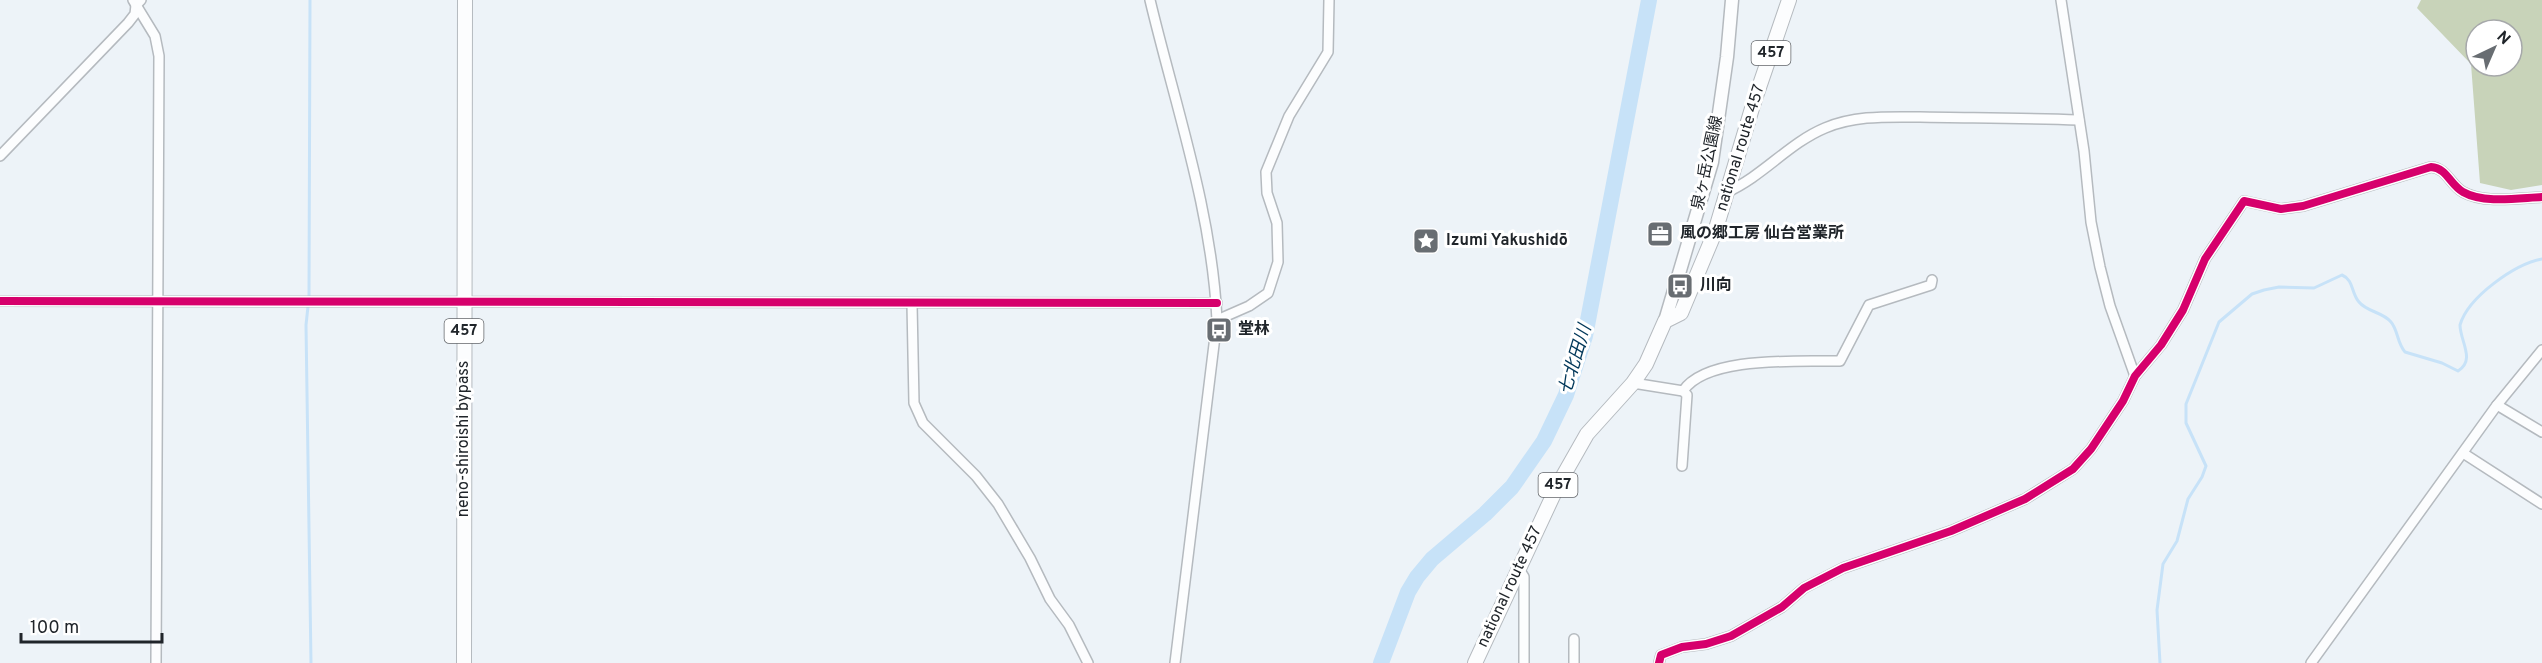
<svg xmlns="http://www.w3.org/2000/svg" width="2542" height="663" font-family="Overpass,'Noto Sans JP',sans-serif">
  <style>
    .forest { fill: #c8d3b9; fill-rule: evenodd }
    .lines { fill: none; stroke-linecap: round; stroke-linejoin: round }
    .stream { stroke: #c7e2f8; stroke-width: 3 }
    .river { stroke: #c7e2f8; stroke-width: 16 }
    .minor-casing { stroke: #b5babf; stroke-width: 12 }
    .major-casing { stroke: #b5babf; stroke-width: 15 }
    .highway-casing { stroke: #b5babf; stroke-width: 16 }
    .minor { stroke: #fcfdfe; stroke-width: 9 }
    .major { stroke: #fcfdfe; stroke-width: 12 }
    .highway { stroke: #fcfdfe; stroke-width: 14 }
    .cycleway-casing { stroke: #fff; stroke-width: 11 }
    .cycleway { stroke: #d6006c; stroke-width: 8 }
    .labels { text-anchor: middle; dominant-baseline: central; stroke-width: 6; stroke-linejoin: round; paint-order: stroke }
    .shield { fill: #fff; stroke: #63666a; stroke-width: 1.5 }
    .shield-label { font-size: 15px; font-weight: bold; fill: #20252a }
    .street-label { font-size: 16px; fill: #20252a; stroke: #fff }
    .poi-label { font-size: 16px; font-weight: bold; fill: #20252a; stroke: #fff; text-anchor: start }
    .water-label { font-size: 18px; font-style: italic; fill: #003759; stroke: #fff }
  </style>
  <rect width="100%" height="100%" fill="#edf3f8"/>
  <!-- forest -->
  <path class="forest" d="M2421 0H2542V185L2511 190 2480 183 2471 64 2417 8ZM2476 30H2512V66H2476Z"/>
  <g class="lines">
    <!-- stream -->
    <g class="stream">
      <path d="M310 0 309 297 306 325 311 663"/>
      <path d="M2160 663 2157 610 2163 564 2177 541 2188 499 2202 477 2206 466 2186 423V404L2219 322 2252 294 2264 290 2279 287 2314 288 2342 275C2354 280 2351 293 2359 302 2367 312 2383 312 2391 322 2398 330 2397 343 2405 352L2442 363 2458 371C2476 360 2460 341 2460 325 2468 297 2515 264 2542 259"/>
    </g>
    <!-- river -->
    <path class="river" d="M1381 663 1408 592 1417 577 1432 559 1485 514 1512 487 1544 441 1566 395 1585 336 1649 0"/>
    <defs>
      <g id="minor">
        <path d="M133 0 155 36 159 56 156 663"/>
        <path d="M1150 0C1175 105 1212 211 1217 320L1175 663"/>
        <path d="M2061 0 2084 151 2091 222 2100 267 2110 306 2135 376"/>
        <path d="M0 156 128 23 135 14 136 5 141 0"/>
        <path d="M1727 192C1763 176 1789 143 1825 128 1856 115 1888 117 1920 117 1973 118 2026 118 2079 120"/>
        <path d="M0 301 1217 303"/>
        <path d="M912 304 914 403 923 423 976 476 998 504 1030 558 1050 599 1069 625 1088 663"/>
        <path d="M1217 320 1249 306 1268 293 1278 262 1277 223 1267 193 1266 172 1289 116 1328 52 1329 0"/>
        <path d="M1633 383 1683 391 1687 395 1682 466"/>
        <path d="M1683 391C1707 355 1800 362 1840 361L1869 305 1931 285 1932 280"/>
        <path d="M2497 405 2542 432"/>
        <path d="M2463 453 2542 504"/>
        <path d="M1519 569 1524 577V663"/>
        <path d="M1574 639V663"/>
        <path d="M1659 663 1661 655 1682 647 1706 644 1731 636 1782 607 1804 588 1843 568 1951 531 2025 499 2073 469 2091 449 2123 401 2135 376 2161 345 2183 310 2205 259 2244 201 2281 209 2303 206 2431 167C2447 168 2450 185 2463 192 2484 204 2519 198 2542 197"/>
        <path d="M2311 663 2497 405 2542 350"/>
      </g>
      <path id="major" d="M1665 321 1712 162 1727 57 1732 0"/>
      <g id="highway">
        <path d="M464 663 465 0"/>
        <path d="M1475 663 1558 485 1587 434 1633 383 1646 364 1665 321 1681 313 1715 232 1753 105 1789 0"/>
      </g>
    </defs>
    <!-- minor casing -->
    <use href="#minor" class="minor-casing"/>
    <!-- major casing -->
    <use href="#major" class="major-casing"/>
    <!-- highway casing -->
    <use href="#highway" class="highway-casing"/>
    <!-- minor -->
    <use href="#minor" class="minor"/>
    <!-- major -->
    <use href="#major" class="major"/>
    <!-- highway -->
    <use href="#highway" class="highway"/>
    <defs>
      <g id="cycleway">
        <path d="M0 301 1217 303"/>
        <path d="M1659 663 1661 655 1682 647 1706 644 1731 636 1782 607 1804 588 1843 568 1951 531 2025 499 2073 469 2091 449 2123 401 2135 376 2161 345 2183 310 2205 259 2244 201 2281 209 2303 206 2431 167C2447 168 2450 185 2463 192 2484 204 2519 198 2542 197"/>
      </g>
    </defs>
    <!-- cycleway casing -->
    <use href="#cycleway" class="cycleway-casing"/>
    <!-- cycleway -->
    <use href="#cycleway" class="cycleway"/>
  </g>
  <!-- icons -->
  <defs>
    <symbol id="office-square" viewBox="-11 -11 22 22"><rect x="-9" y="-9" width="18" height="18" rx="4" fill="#686d72" stroke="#fff"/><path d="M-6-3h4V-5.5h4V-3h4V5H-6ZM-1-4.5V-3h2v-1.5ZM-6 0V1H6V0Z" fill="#fff"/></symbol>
    <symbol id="sight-square" viewBox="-11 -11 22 22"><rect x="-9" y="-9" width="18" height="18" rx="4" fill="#686d72" stroke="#fff"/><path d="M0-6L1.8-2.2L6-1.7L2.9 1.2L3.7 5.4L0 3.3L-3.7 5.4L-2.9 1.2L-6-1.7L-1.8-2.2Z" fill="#fff"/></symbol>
    <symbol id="bus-square" viewBox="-11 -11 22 22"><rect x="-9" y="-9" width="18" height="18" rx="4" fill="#686d72" stroke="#fff"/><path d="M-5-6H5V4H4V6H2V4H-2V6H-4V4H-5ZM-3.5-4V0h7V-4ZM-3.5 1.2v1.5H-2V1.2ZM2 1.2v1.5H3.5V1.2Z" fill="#fff"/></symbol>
  </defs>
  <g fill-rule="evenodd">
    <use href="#office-square" x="1645" y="219" width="30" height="30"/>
    <use href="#sight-square" x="1411" y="226" width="30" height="30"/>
    <use href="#bus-square" x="1665" y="271" width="30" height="30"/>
    <use href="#bus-square" x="1204" y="315" width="30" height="30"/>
  </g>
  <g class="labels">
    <!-- shield labels -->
    <g class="shield">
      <rect x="1751.5" y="41" width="39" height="24" rx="4.5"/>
      <rect x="444.5" y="319" width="39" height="24" rx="4.5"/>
      <rect x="1538.5" y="473" width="39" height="24" rx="4.5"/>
    </g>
    <g class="shield-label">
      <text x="1771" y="53">457</text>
      <text x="464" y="331">457</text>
      <text x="1558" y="485">457</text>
    </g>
    <!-- street labels -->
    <g class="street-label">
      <text transform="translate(1741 148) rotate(-73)">national route 457</text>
      <text transform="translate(1708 163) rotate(-78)">泉ヶ岳公園線</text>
      <text transform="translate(464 439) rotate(-90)">neno-shiroishi bypass</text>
      <text transform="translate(1510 587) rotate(-65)">national route 457</text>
    </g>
    <!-- poi labels -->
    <g class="poi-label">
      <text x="1680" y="234">風の郷工房 仙台営業所</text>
      <text x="1446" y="241">Izumi Yakushidō</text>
      <text x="1700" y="286">川向</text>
      <text x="1238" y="330">堂林</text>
    </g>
    <!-- water labels -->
    <g class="water-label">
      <text transform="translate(1576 360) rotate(-73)">七北田川</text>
    </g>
  </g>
  <!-- north arrow -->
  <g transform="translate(2494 48) rotate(44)"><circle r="28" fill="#ffffff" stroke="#a6a8aa" stroke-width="1.5"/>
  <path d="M0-4.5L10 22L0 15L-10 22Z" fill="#686d72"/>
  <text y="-9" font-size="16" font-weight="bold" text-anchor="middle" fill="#20252a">N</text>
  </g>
  <!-- scale -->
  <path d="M21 633v9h141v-9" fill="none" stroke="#20252a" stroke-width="3"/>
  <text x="30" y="633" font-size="18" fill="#20252a" stroke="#ffffff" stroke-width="4.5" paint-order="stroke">100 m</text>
</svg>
